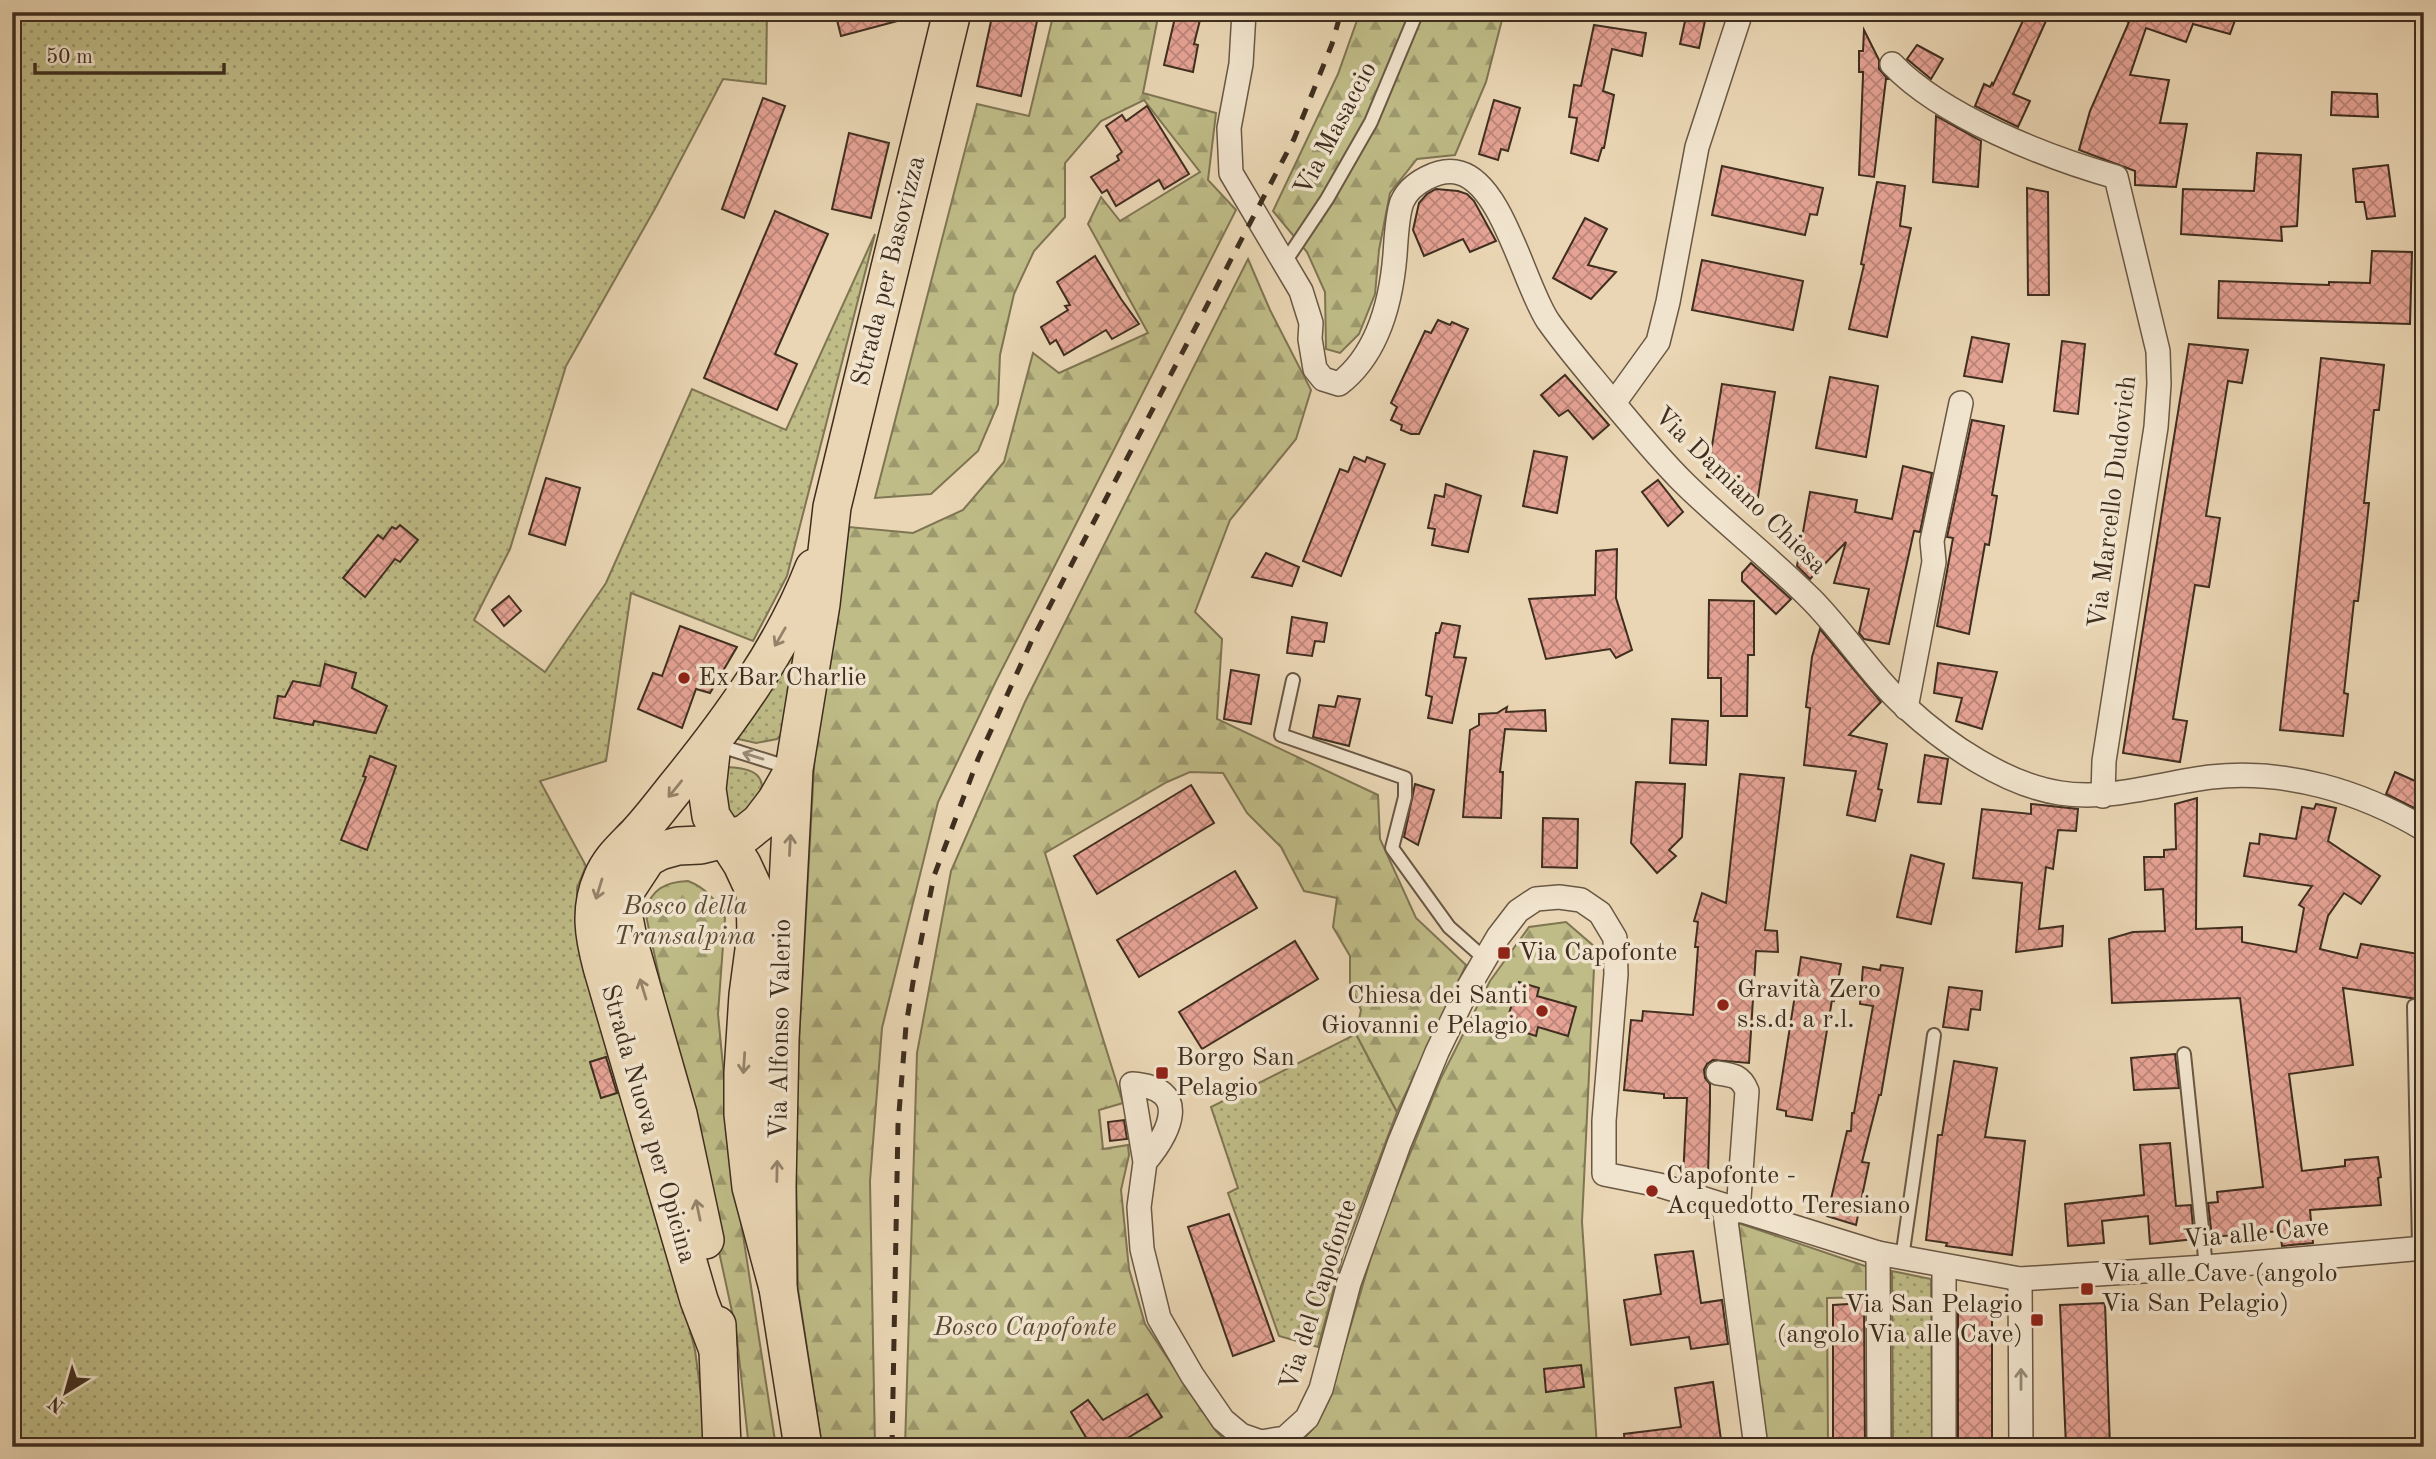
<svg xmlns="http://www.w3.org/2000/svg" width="2436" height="1459" font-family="'Old Standard TT',serif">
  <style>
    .grass { fill: url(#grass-dots); stroke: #7f7553; stroke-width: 2 }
    .forest { fill: url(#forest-firs); stroke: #7f7553; stroke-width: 2 }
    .building { fill: url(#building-cross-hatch); stroke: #3f2e1f; stroke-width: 2 }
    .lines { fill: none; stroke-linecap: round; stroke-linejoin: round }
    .lane-casing { stroke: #6a5844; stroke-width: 16 }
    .street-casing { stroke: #6a5844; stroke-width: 26 }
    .primary-casing { stroke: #3f2e1f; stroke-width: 40 }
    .lane { stroke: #f1e4ce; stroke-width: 12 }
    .street { stroke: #f1e4ce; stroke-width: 23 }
    .primary { stroke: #ead6b4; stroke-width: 37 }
    .rail { stroke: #3f2e1f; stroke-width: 5; stroke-dasharray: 12 12; stroke-linecap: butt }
    .oneway { stroke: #94826a }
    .oneway2 { stroke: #988976 }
    .poi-dot { fill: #8f2418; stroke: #f1e4ce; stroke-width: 2.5 }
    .labels { text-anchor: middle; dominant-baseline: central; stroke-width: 7; stroke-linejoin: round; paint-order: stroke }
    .street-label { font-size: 26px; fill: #3f2e1f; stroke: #f1e4ce }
    .poi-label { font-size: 26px; fill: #3f2e1f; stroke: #f1e4ce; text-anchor: start }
    .park-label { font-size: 26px; font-style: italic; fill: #594a34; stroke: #f1e4ce }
  </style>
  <defs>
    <pattern id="grass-dots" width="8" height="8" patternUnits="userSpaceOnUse" patternTransform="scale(1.75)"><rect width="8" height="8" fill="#bfbc87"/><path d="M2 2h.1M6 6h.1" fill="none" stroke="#9d996e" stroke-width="1.8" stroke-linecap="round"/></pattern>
    <pattern id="forest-firs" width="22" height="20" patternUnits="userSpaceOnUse" patternTransform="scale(1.75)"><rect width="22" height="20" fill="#bfbc87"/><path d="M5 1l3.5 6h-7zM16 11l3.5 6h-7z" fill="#9d996e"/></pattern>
    <pattern id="building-cross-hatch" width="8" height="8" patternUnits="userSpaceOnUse" patternTransform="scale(1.75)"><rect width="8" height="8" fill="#e6a395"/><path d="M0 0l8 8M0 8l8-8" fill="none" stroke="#bc8579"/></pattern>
  </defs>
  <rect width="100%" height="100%" fill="#ead6b4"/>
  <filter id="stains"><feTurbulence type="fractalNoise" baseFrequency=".00286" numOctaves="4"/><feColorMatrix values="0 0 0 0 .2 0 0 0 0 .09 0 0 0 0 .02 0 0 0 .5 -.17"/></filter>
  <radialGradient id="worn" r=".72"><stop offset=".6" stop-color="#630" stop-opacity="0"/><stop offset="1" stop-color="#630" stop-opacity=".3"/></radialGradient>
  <!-- grass -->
  <g class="grass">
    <path d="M12 12H767L766 84 723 79 657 205 566 366 510 549 474 620 545 672 606 583 692 389 786 430 875 234 787 576 753 641 631 593 606 761 540 781 586 866 577 888V917L616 1054 590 1062 601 1098 627 1089 695 1350 708 1447H12Z"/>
    <path d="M802 632 786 729 777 739 756 743 734 738Z"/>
    <path d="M722 767C755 767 772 775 756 811L729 820Z"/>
    <path d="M1356 1034 1397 1112 1343 1255 1318 1347 1279 1336 1228 1193 1238 1188 1211 1107Z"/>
    <path d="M1892 1271 1931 1279 1932 1447H1893Z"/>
  </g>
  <!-- forest -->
  <g class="forest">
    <path d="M1054 12H1159L1143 93 1216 113 1208 180 1236 210 996 681 938 802 882 1028 870 1181 875 1447H822L798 1289 795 1114 815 750 849 527 913 533 963 510 1004 462 1033 353 1059 373 1148 333 1088 224 1101 197 1120 221 1200 172 1144 100 1101 121 1065 163V217L1034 251 1014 294 1000 355 998 404 978 451 931 494 875 498 977 104 1029 116Z"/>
    <path d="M1360 12H1504L1486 82 1455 155 1417 159 1390 193 1379 250 1375 294 1359 334 1340 353 1326 349 1325 292 1307 252 1273 211 1338 74Z"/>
    <path d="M1248 259 1270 310 1311 390 1296 439 1230 520 1195 612 1222 639 1217 719 1378 795 1380 839 1416 918 1466 965 1397 1112 1356 1034 1361 1010 1350 983V956L1333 927 1337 898 1304 891 1281 847 1247 813 1223 773 1190 772 1167 782 1045 853 1123 1103 1099 1110 1103 1149 1128 1145 1129 1155 1121 1190 1129 1269 1145 1324 1216 1431 1232 1447H905L917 1053 951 871 1025 702Z"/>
    <path d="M688 881C706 888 717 900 725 918L718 1014 733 1171 776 1447H746L748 1439 736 1330 645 911C652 889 665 882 688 881Z"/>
    <path d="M1566 922 1595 947 1582 1222 1597 1447H1296L1313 1429 1328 1402 1380 1227 1440 1080 1490 981 1529 927Z"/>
    <path d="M1738 1223 1868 1267 1869 1297 1827 1298 1828 1447H1767Z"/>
  </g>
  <!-- building -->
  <g class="building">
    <path d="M835 12H904L905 19 841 36Z"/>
    <path d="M993 12H1039L1021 96 977 86Z"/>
    <path d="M1687 12H1707L1699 48 1680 44Z"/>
    <path d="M2027 12H2050L2013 94 2030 101 2018 127 1975 106 1984 84 1990 87 1992 83 1993 85Z"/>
    <path d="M2110 12H2238L2230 34 2193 24 2186 42 2146 28 2130 75 2169 80 2160 123 2187 124 2176 187 2135 185V171L2079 150 2090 111 2129 22 2110 15Z"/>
    <path d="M1176 13 1201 16 1194 44 1198 45 1193 72 1164 65Z"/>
    <path d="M1594 25 1646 33 1642 56 1612 49 1603 91 1614 95 1604 148H1602L1598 161 1571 153 1577 118 1569 117 1574 85 1581 86Z"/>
    <path d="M1864 30 1879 60V69L1888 79H1886L1874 177 1859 175 1863 76V72H1859V51H1863Z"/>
    <path d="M1917 45 1943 59 1931 79 1907 59Z"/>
    <path d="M2332 92 2377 94 2378 117 2331 115Z"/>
    <path d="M763 98 785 106 744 218 722 209Z"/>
    <path d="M1494 100 1520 108 1508 151 1501 149 1498 160 1479 154Z"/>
    <path d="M1147 106 1189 174 1164 189 1159 180 1116 206 1107 190 1102 193 1091 177 1119 160 1117 156 1122 152 1106 126 1122 115 1126 121Z"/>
    <path d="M1936 116 1981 141 1978 187 1933 182Z"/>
    <path d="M849 133 889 143 871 218 832 209Z"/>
    <path d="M2257 153 2301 155 2297 226 2281 227 2282 241 2181 234 2183 189 2254 191Z"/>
    <path d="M2388 165 2395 216 2367 219 2364 202H2356L2353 169Z"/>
    <path d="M1722 166 1823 188 1817 215 1810 214 1805 235 1712 215Z"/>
    <path d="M1877 182 1905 186 1900 226 1911 228 1887 337 1849 329 1864 265 1861 264Z"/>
    <path d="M2027 188 2048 192 2049 295H2028Z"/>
    <path d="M1436 189 1458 191 1467 194 1474 201 1496 241 1470 252 1463 239 1424 256 1413 230 1419 203 1427 194Z"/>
    <path d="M775 211 828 234 775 354 797 364 777 410 704 378Z"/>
    <path d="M1585 218 1607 229 1588 265 1616 272 1591 299 1553 278Z"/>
    <path d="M2372 251 2412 252 2410 324 2218 318 2219 281 2329 285V282L2370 283Z"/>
    <path d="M1095 256 1121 299 1139 324 1112 339 1106 330 1064 355 1056 340 1050 344 1041 327 1068 310 1065 306 1070 305 1057 282Z"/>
    <path d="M1702 260 1803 281 1793 330 1692 310Z"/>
    <path d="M1438 320 1450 325 1452 322 1468 329 1419 434H1411L1401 430 1402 425 1391 420 1397 407 1391 403 1425 331 1431 333Z"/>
    <path d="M1972 337 2009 344 2002 382 1964 376Z"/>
    <path d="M2062 341 2085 344 2078 414 2054 411Z"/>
    <path d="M2189 344 2248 350 2242 383 2228 381 2206 516 2220 518 2209 587 2195 585 2173 719 2187 721 2180 762 2123 753Z"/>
    <path d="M2321 358 2384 365 2379 410H2374L2364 503H2369L2363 558 2358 601H2354L2344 693 2348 694 2343 736 2280 730Z"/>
    <path d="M1565 375 1609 425 1593 439 1568 410 1559 416 1541 395Z"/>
    <path d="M1830 377 1878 386 1866 457 1816 448Z"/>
    <path d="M1722 384 1775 392 1758 497 1728 492 1729 481 1707 477Z"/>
    <path d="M1972 420 2004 426 1992 495 1997 496 1989 545 1985 544 1969 634 1937 626 1953 538 1947 537Z"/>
    <path d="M1534 451 1567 457 1557 513 1523 506Z"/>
    <path d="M1354 457 1365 462 1367 457 1385 464 1341 576 1303 561 1340 469 1348 472Z"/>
    <path d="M1903 466 1932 473 1920 532 1914 531 1889 644 1864 639 1859 633 1869 589 1834 583 1846 542 1810 579 1797 566 1810 492 1857 500 1855 512 1892 519Z"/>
    <path d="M546 478 580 488 565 545 529 534Z"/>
    <path d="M1658 480 1683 512 1668 526 1642 492Z"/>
    <path d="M1446 484 1481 496 1468 552 1432 545 1435 529 1428 528 1435 495 1444 497Z"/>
    <path d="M400 525 418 540 400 562 395 559 365 597 343 578 378 535 383 539 392 527 396 529Z"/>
    <path d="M1617 549 1616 598 1632 650 1616 658 1610 649 1546 659 1529 599 1595 595 1596 551Z"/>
    <path d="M1266 553 1299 567 1292 586 1252 577Z"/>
    <path d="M1751 563 1791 599 1776 614 1742 581V573Z"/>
    <path d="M509 596 521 611 504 626 492 610Z"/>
    <path d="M1709 600 1754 601V655H1748L1747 716H1721V678H1708Z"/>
    <path d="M1292 617 1327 623 1324 642 1315 641 1312 656 1287 653Z"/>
    <path d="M1442 623 1460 626 1454 657 1466 658 1452 723 1428 718 1432 697 1426 695 1436 633H1439Z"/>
    <path d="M680 626 737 647 710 693 696 689 682 728 638 709 653 673 662 676Z"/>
    <path d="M1820 629 1881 702 1849 735 1887 744 1878 789 1882 790 1875 821 1847 815 1856 771 1804 765 1810 708 1806 707 1812 657Z"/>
    <path d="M1938 663 1997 672 1982 729 1956 721 1962 698 1934 693Z"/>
    <path d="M325 664 356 673 352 688 387 706 376 733 314 721 313 725 274 718 278 696 285 697 293 681 320 686Z"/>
    <path d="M1231 670 1259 675 1251 724 1224 719Z"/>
    <path d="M1338 696 1360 699 1349 746 1313 737 1319 705 1335 707Z"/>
    <path d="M1507 707 1506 712 1545 710 1546 731 1505 729 1500 772H1503L1501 818 1463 817 1470 730 1479 725V714L1497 713Z"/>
    <path d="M1672 719 1708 721 1706 765 1670 763Z"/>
    <path d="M1925 755 1948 759 1941 804 1918 802Z"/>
    <path d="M370 756 396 766 367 850 341 840 366 777 363 776Z"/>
    <path d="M2395 772 2424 785V813L2386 794Z"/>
    <path d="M1740 774 1784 778 1765 930 1777 931 1778 952 1756 951 1749 1063 1713 1060 1707 1064 1704 1070 1705 1078 1710 1084V1103L1708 1175 1706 1185 1683 1178 1687 1098H1664V1094L1624 1090 1631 1020 1642 1021 1643 1011 1693 1015 1698 947H1695L1698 922 1694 921 1702 893 1726 903Z"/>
    <path d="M1636 782 1685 784 1682 837 1669 850 1676 856 1657 873 1631 843Z"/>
    <path d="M1415 784 1434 790 1418 845 1404 837Z"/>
    <path d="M1191 785 1214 823 1097 894 1074 856Z"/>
    <path d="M2197 798 2196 929 2242 927V942L2296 952 2304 908 2299 905 2312 886 2244 876 2250 843 2259 844 2260 834 2296 839 2302 807 2314 809 2316 804 2336 808 2328 841 2380 876 2361 904 2344 893 2328 916 2320 949 2357 958 2361 944 2424 955V1000L2343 988 2353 1065 2289 1074 2302 1171 2345 1166V1160L2378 1157 2381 1177 2378 1178 2381 1205 2310 1210 2313 1243 2282 1246 2280 1231 2212 1237 2208 1203 2218 1202 2217 1192 2263 1187 2240 998 2112 1003 2109 939 2133 932 2165 931 2163 889 2145 890 2144 857H2164V850L2176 849 2175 804Z"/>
    <path d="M2031 804 2078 809 2076 831 2058 830 2053 869 2046 867 2039 929 2063 926 2062 946 2016 952 2022 883 1973 878 1982 809 2031 814Z"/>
    <path d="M1543 818 1578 819 1577 868 1542 867Z"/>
    <path d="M1911 855 1944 864 1931 924 1897 917Z"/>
    <path d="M1235 871 1257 908 1139 977 1117 940Z"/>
    <path d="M1295 941 1318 979 1202 1049 1179 1012Z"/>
    <path d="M1801 957 1841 964 1834 1001 1832 1000 1812 1120 1786 1116V1111L1777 1109Z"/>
    <path d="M1881 965 1903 968 1881 1095H1879L1862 1162 1869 1163 1856 1225 1827 1216 1847 1131H1851L1852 1113H1854L1873 1006 1860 1004 1863 967 1880 970Z"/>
    <path d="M1519 982 1539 988 1537 996 1576 1007 1568 1036 1538 1027 1536 1036 1505 1026Z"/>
    <path d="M1949 987 1982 991 1980 1010 1971 1009 1968 1030 1943 1027Z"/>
    <path d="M2175 1054 2179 1088 2134 1090 2131 1058Z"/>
    <path d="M606 1057 617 1093 601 1098 590 1062Z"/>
    <path d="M1954 1061 1997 1068 1985 1137 2025 1141 2012 1255 1946 1246 1947 1243 1926 1240 1938 1135H1942Z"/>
    <path d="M1124 1120 1127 1139 1110 1141 1108 1122Z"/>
    <path d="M2170 1143 2176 1206 2191 1205 2194 1239 2150 1244 2148 1216 2102 1221 2104 1243 2068 1246 2065 1204 2144 1195 2140 1145Z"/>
    <path d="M1229 1214 1274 1341 1233 1356 1188 1227Z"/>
    <path d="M1693 1251 1701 1303 1722 1300 1728 1344 1691 1349 1689 1337 1631 1345 1624 1300 1661 1294 1655 1255Z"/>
    <path d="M1992 1302V1447H1958V1304Z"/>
    <path d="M1864 1303 1865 1447H1833V1305Z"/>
    <path d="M2105 1303 2110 1447H2066L2060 1305Z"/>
    <path d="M1581 1365 1584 1387 1546 1392 1544 1369Z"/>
    <path d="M1713 1382 1722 1447H1625L1624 1434 1681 1427 1675 1388Z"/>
    <path d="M1147 1394 1162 1417 1113 1447H1098L1092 1439 1088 1441 1071 1412 1088 1400 1103 1420Z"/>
  </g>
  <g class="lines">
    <defs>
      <g id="lane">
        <path d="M1285 262 1327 199 1371 122 1417 12"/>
        <path d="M1293 680 1281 735 1405 778V797L1392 848 1449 927 1485 959"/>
        <path d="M714 744 790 768"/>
        <path d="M2414 1006 2419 1247"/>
        <path d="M2184 1054 2206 1267"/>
        <path d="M1902 1258 1934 1035"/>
      </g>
      <g id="street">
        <path d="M1244 12 1241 64 1229 128 1231 173 1301 291 1311 323 1310 339 1315 369 1323 379 1339 384C1378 354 1391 303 1395 255 1396 241 1397 215 1402 202 1410 183 1440 167 1460 173 1503 185 1524 285 1548 321 1567 348 1589 373 1610 399 1633 426 1655 454 1681 480 1722 521 1769 557 1811 599 1845 633 1871 676 1907 708 1946 744 2006 785 2060 793 2111 801 2161 783 2211 777 2286 769 2360 791 2424 829"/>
        <path d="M1892 64C1943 117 2046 157 2116 177L2158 351 2159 384 2156 427 2104 761 2103 796"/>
        <path d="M1614 403 1658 342 1668 302 1697 147 1741 12"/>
        <path d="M1906 708 1934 562 1932 541 1961 403"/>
        <path d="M1718 1073C1733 1075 1741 1076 1747 1091L1738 1211"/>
        <path d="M1145 1162C1171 1131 1191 1088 1132 1084L1145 1162 1139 1207 1142 1249 1159 1318 1192 1375 1223 1420 1241 1435 1261 1442 1285 1438 1307 1418 1321 1389 1349 1283 1399 1144 1437 1052 1468 988 1498 937 1518 911 1536 899 1559 897 1581 900 1600 913 1615 938 1616 974 1604 1121V1174L1659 1185 1878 1253 2020 1279 2206 1267 2424 1248"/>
        <path d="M1724 1206 1756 1447"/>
        <path d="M1878 1253 1879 1447"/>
        <path d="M2020 1279 2021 1447"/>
        <path d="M1944 1447V1266"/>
      </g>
      <g id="primary">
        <path d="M712 744 707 789 711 816 742 864 755 892 756 935 748 995 743 1073V1114L751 1187 778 1288 803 1447"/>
        <path d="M705 1240 678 1114 629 943 623 913 624 893 647 858 660 851 678 846 700 845 745 834 760 822 776 801 792 773"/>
        <path d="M778 1288 777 1186 780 1039 794 769 821 604 832 507 952 12"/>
        <path d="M717 1325 722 1447"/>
        <path d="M718 1350 699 1300 602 967C594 937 589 909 602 879 610 859 624 848 638 833 651 819 663 803 675 788 729 722 783 648 814 568"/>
      </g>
    </defs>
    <!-- lane casing -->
    <use href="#lane" class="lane-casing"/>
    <!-- street casing -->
    <use href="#street" class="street-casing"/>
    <!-- primary casing -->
    <use href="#primary" class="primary-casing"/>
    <!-- lane -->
    <use href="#lane" class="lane"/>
    <!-- street -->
    <use href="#street" class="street"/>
    <!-- primary -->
    <use href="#primary" class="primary"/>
    <!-- rail -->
    <path class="rail" d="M892 1447 898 1125 906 1026 914 976 934 876 978 759 1032 640 1294 139 1332 44 1341 12"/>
  </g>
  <!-- one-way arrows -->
  <defs><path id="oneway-shaft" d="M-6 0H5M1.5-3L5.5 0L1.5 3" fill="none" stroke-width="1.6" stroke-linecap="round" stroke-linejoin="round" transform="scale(1.75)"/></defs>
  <g class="oneway">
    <use href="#oneway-shaft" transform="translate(780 637) rotate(120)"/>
    <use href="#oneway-shaft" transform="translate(675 789) rotate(129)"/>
    <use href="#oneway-shaft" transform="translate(790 845) rotate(-87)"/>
    <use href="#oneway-shaft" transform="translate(599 889) rotate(107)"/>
    <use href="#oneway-shaft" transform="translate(643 989) rotate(-107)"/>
    <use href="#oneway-shaft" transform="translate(744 1063) rotate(94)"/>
    <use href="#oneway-shaft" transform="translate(777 1171) rotate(-89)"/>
    <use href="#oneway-shaft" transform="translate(698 1210) rotate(-102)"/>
  </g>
  <g class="oneway2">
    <use href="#oneway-shaft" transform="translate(753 756) rotate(-163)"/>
    <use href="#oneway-shaft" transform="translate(2021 1379) rotate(-90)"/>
  </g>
  <!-- markers -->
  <g class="poi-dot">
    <circle cx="684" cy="678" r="7"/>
    <rect x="1497" y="946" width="14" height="14" rx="3.5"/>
    <circle cx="1723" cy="1005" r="7"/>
    <circle cx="1542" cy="1011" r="7"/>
    <rect x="1155" y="1066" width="14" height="14" rx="3.5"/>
    <circle cx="1652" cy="1191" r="7"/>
    <rect x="2080" y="1282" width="14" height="14" rx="3.5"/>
    <rect x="2030" y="1313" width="14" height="14" rx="3.5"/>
  </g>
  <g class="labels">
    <!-- street labels -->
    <g class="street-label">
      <text transform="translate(1336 129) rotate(-62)">Via Masaccio</text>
      <text transform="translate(889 271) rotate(-76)">Strada per Basovizza</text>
      <text transform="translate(1740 491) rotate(44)">Via Damiano Chiesa</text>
      <text transform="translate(2113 502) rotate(-83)">Via Marcello Dudovich</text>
      <text transform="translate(781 1029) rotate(-89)">Via Alfonso Valerio</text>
      <text transform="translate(648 1124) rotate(74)">Strada Nuova per Opicina</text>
      <text transform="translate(2256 1234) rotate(-5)">Via alle Cave</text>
      <text transform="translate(1319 1295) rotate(-72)">Via del Capofonte</text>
    </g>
    <!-- poi labels -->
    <g class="poi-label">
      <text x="698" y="678">Ex Bar Charlie</text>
      <text x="1518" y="953">Via Capofonte</text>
      <text x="1737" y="990">Gravità Zero<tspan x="1737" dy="30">s.s.d. a r.l.</tspan></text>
      <text x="1528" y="996" text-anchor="end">Chiesa dei Santi<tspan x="1528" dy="30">Giovanni e Pelagio</tspan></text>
      <text x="1176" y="1058">Borgo San<tspan x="1176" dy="30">Pelagio</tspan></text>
      <text x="1666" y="1176">Capofonte -<tspan x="1666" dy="30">Acquedotto Teresiano</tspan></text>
      <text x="2101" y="1274">Via alle Cave (angolo<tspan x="2101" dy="30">Via San Pelagio)</tspan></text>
      <text x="2023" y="1305" text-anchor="end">Via San Pelagio<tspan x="2023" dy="30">(angolo Via alle Cave)</tspan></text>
    </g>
    <!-- park labels -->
    <g class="park-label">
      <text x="685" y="907">Bosco della<tspan x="685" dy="30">Transalpina</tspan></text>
      <text x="1025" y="1328">Bosco Capofonte</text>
    </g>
  </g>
  <!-- margin -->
  <rect width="2436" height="1459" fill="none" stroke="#ead6b4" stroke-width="42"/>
  <rect x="14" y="14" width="2408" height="1431" fill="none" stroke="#3f2e1f" stroke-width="3.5"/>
  <rect x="21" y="21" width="2394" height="1417" fill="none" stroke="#3f2e1f" stroke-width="2"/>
  <!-- north arrow -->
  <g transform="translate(66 1392) rotate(217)" stroke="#f1e4ce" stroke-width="5" paint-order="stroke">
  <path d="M0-5L12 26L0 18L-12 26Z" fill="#3f2e1f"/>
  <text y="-10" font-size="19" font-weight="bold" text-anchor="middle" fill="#3f2e1f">N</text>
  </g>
  <!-- scale -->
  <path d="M35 63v10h189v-10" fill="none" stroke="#3f2e1f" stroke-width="3.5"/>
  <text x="46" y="63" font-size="21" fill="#3f2e1f" stroke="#f1e4ce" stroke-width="5" paint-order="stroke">50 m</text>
  <rect width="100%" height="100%" filter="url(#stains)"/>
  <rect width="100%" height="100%" fill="url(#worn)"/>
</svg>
